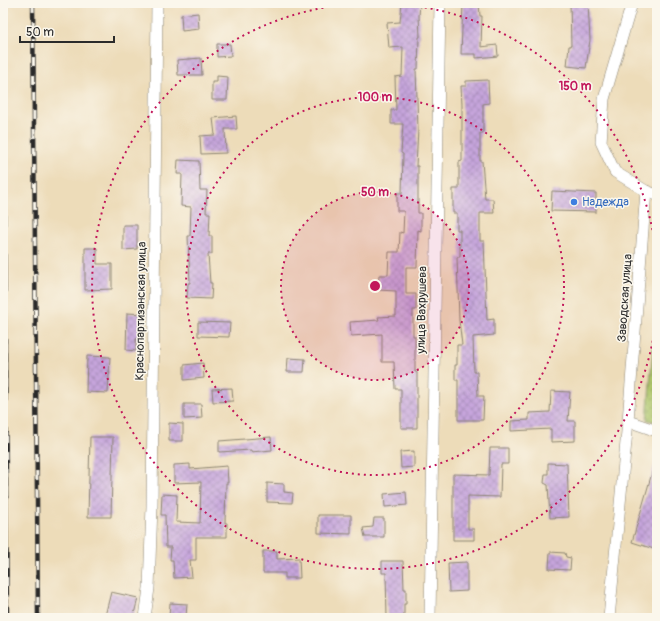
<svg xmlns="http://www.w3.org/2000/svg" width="660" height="621" font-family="Pangolin,sans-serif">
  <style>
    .park { fill: url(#park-dots); stroke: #6c784b }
    .building { fill: url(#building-cross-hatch) }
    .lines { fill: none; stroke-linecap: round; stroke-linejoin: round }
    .minor-casing { stroke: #8c8472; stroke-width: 12 }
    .minor { stroke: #fff; stroke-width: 11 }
    .rail-casing { stroke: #2b2b2b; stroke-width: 4.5 }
    .rail { stroke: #fbf7ec; stroke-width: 3; stroke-dasharray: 9; stroke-linecap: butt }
    .ring { fill: none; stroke: #c2185b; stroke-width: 2; stroke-dasharray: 2 4 }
    .shop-dot { fill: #3f7fe0; stroke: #fbf7ec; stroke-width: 1.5 }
    .labels { text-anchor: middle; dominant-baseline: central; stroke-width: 3; stroke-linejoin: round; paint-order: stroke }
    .shop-label { font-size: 12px; fill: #366cbe; stroke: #fbf7ec; text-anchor: start }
    .street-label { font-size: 12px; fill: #2b2b2b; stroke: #fbf7ec }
    .centre { fill: #c2185b; stroke: #fbf7ec; stroke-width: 2 }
    .ring-label { font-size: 12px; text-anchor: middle; font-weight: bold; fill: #c2185b; stroke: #fbf7ec; stroke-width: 3; stroke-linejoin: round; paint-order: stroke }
  </style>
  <defs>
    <pattern id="park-dots" width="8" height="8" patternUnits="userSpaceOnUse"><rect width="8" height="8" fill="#aec66b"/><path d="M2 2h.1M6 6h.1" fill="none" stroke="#96aa5d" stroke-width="1.8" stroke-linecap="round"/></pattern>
    <pattern id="building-cross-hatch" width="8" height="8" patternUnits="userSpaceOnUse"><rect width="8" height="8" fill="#c6a5dc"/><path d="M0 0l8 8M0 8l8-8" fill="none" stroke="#a187b3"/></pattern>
  </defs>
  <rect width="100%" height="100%" fill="#fbf7ec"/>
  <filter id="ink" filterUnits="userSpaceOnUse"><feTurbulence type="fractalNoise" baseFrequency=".025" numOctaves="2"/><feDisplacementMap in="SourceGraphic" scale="8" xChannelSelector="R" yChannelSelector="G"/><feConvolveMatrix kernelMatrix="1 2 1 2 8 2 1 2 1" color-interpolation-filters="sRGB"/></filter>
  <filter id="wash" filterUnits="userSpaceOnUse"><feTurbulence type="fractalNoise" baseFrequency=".012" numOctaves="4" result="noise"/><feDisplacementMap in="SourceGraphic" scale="16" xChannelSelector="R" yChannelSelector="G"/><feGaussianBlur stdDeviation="0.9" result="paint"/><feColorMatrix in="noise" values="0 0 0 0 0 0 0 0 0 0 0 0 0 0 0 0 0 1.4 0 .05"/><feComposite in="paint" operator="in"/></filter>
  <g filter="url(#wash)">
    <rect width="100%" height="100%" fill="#eddcb9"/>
    <!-- park -->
    <path class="park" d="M657 301V422L647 420Z"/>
    <g id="blocks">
      <!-- building -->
      <g class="building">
        <path d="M402 3H420L419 16 420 37H419L418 69H416L418 129 416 166H418V213H421V231L418 230 417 267H406V294H416V310H413V336H415V372H417V428H401V389H395L394 362H382V334L351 336 350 322 379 320 378 317 396 316V291L378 290 379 275H388L389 252H399L400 232 403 233 404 211H397V193H402L403 154 401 153 403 124H391V110H396L395 77 402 76 403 47 389 48 387 23 400 22Z"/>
        <path d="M463 3H479L480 16H482L481 47 497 45 498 56 476 58V54H461Z"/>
        <path d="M570 3H588L590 40 586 68 567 66 569 46H571Z"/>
        <path d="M198 13 199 29 182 31 181 15Z"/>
        <path d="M217 44H230L231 56 217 57Z"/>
        <path d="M201 58 202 75H178L177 60Z"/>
        <path d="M217 76 228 77 227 100H212V82H217Z"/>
        <path d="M488 80 489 103 483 104V133H480V161H482L485 199H493L494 213H480V241H484L487 320 494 319V335L473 337 474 372H477L478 396H484L483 420H458V380H455V365H457V345H462L459 320 457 257H460V230H457V213H453V189H459V162L462 161V105L461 86H466V81Z"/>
        <path d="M236 116 237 129H225L226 153 201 154 200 136 215 135 213 118Z"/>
        <path d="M178 160 199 161 200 190H207L206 213H210L209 236H212V254H208L210 283H212L211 299 187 298 188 283H190L188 236H190L191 207 181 206 182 174H177Z"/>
        <path d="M552 191 596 193V212L551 211Z"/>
        <path d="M123 225H137V249L123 250Z"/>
        <path d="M85 248H97V264H112V289L85 290Z"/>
        <path d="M127 313 144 314V332H140V339H136V351L126 350Z"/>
        <path d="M198 322 230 323 229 337 198 336Z"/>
        <path d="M87 356 110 357 108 393 86 392Z"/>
        <path d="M288 358 305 359 304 372H287Z"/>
        <path d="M203 363 204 378 184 380V365Z"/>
        <path d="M232 388 233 401 213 402 212 389Z"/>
        <path d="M551 391 570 392 568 421H575V441L551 442V429L511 431V421L529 420V413L550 412Z"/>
        <path d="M184 404H201L202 418 184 419Z"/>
        <path d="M169 423 183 424V441H169Z"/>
        <path d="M90 437H113L111 517H88Z"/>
        <path d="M271 437 272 450 251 452V450L219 452V441Z"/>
        <path d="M490 448H508V464H501L500 497 468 496V529H474V540H453V474L489 475Z"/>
        <path d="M414 451V467L401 468 400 452Z"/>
        <path d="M548 463 567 464 569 517 550 518 548 485 544 483 545 474H548Z"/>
        <path d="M190 464V469L227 466 228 483H226L225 523H227V537H196V560H190L192 577 174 578 173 560H170L171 547H166L165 515H161L162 494 177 495 176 522 200 523 201 482 174 483V465Z"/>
        <path d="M654 466H657V550L632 542Z"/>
        <path d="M267 483 284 484V492L293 493 292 503 267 502Z"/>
        <path d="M406 492 407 505 385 507 384 494Z"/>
        <path d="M318 515H351V534L318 533Z"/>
        <path d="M374 518H384V537H365L363 528 373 527Z"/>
        <path d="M263 551H277V559L299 558 300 578H285V573H263Z"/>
        <path d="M550 552 565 553 566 557 571 558 570 570 549 569Z"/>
        <path d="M382 561H403L404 589H406V604H404V618H387L386 573H382Z"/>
        <path d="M467 562V591L449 592 448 563Z"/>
        <path d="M111 592 138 598 133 618H115L105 616Z"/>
        <path d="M170 603 187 604 186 617H169Z"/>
      </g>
    </g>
  </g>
  <g filter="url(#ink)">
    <use href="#blocks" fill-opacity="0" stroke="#8c8472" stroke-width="1"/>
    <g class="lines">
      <defs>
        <g id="minor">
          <path d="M632 3 604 99 601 142 615 172 646 191 657 195"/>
          <path d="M628 421 657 431"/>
          <path d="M145 618 149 588 152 506 157 3"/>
          <path d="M430 618 440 3"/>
          <path d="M609 618 628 421 646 191"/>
        </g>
      </defs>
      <!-- minor casing -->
      <use href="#minor" class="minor-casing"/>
      <!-- minor -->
      <use href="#minor" class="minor"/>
      <defs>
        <g id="rail">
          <path d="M33 3 38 618"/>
          <path d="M3 73 7 618"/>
        </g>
      </defs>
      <!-- rail casing -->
      <use href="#rail" class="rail-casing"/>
      <!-- rail -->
      <use href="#rail" class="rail"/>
    </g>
  </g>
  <!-- distance rings -->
  <circle cx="375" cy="286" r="94" fill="#c2185b" fill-opacity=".12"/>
  <g class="ring">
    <circle cx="375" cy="286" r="94"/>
    <circle cx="375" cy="286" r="189"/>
    <path d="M657 311A283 283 0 1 1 373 3M377 3A283 283 0 0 1 657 261"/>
  </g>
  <!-- markers -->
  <circle class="shop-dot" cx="574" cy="202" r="4"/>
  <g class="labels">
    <!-- shop labels -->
    <g class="shop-label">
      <text x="582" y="202">Надежда</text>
    </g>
    <!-- street labels -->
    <g class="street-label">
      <text transform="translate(625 298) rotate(-86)">Заводская улица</text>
      <text transform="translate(422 310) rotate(-89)">улица Вахрушева</text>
      <text transform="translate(141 311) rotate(-89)">Краснопартизанская улица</text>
    </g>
  </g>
  <circle cx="375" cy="286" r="6" class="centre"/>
  <g class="ring-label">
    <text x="575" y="90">150 m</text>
    <text x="375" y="101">100 m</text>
    <text x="375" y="196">50 m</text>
  </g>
  <!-- margin -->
  <rect width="660" height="621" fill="none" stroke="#fbf7ec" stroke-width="16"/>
  <!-- scale -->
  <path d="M20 36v6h94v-6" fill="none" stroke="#2b2b2b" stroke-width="2"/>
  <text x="26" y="36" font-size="12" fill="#2b2b2b" stroke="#fbf7ec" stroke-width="3" paint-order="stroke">50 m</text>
</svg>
